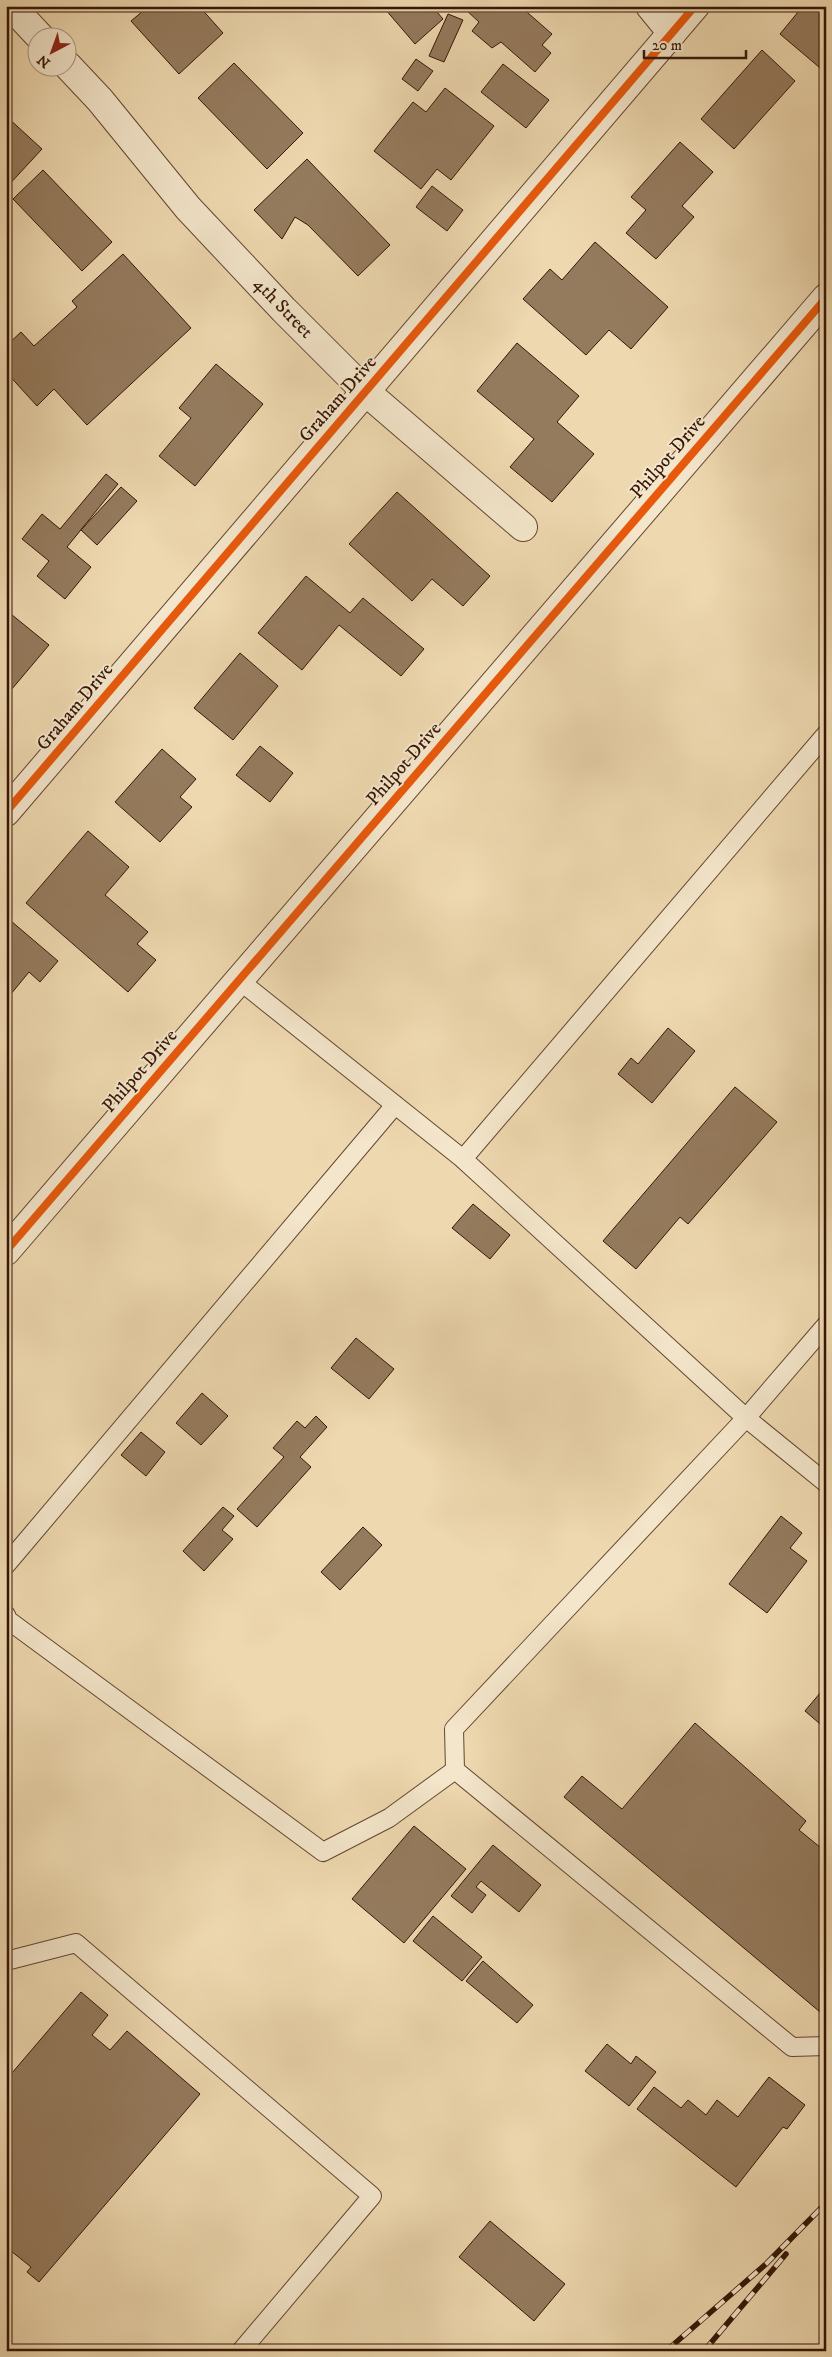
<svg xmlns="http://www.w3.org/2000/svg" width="832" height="2357" font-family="'IM FELL DW Pica',serif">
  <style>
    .building { fill: #957b5e; stroke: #351607 }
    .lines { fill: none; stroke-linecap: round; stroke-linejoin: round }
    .lane-casing { stroke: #634631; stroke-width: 20 }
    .street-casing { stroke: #634631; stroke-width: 30 }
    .lane { stroke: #f4e6cb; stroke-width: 18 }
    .street { stroke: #f4e6cb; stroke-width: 28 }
    .rail-casing { stroke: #351607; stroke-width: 5.5 }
    .rail { stroke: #f4e6cb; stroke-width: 4; stroke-dasharray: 11; stroke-linecap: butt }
    .cycleway-casing { stroke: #f4e6cb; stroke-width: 11 }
    .cycleway { stroke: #e8590c; stroke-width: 8 }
    .labels { text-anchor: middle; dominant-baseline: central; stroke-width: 4; stroke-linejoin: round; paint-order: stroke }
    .street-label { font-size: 19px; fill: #351607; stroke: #f4e6cb }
  </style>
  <rect width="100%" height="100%" fill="#eed8af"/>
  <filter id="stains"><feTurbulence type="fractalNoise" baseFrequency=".004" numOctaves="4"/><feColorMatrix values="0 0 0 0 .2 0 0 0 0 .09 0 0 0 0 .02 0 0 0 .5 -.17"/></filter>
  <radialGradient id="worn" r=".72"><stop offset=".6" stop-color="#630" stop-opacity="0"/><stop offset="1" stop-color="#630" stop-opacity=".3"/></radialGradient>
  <!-- building -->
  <g class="building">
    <path d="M149 6H199L223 33 179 74 131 21Z"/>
    <path d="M388 6H432L443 19 415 44 385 9Z"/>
    <path d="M468 6H520L552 34 542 45 551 53 535 72 501 42 492 48 472 31 479 22 465 9Z"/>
    <path d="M803 6H826V73L780 34Z"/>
    <path d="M448 14 463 20 444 62 429 56Z"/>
    <path d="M762 50 795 81 734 149 701 119Z"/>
    <path d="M416 59 433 71 418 91 402 79Z"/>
    <path d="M234 63 303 133 267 169 198 98Z"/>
    <path d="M503 64 549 100 526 128 481 92Z"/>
    <path d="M445 88 494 126 451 180 437 169 421 189 374 151 413 102 426 112Z"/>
    <path d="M6 116 42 149 6 188Z"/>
    <path d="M680 142 713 172 682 206 694 217 656 259 626 233 646 210 631 197Z"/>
    <path d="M307 159 390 245 358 276 308 225 295 217 282 239 254 210Z"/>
    <path d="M43 170 112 242 82 271 13 199Z"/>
    <path d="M432 186 463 210 447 231 416 207Z"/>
    <path d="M595 242 668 307 631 349 609 330 586 355 523 299 550 269 562 280Z"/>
    <path d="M123 254 191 328 87 425 54 389 37 406 6 372V346L21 332 34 346 77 307 72 301Z"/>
    <path d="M517 343 579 396 557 422 594 454 552 502 510 467 534 439 477 391Z"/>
    <path d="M216 364 263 404 195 486 159 456 191 418 179 408Z"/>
    <path d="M106 474 118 484 67 547 91 567 65 599 37 576 49 561 22 539 42 514 60 529Z"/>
    <path d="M121 487 137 501 97 545 81 530Z"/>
    <path d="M397 492 490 576 463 606 432 579 412 601 349 544Z"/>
    <path d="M306 576 350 613 363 598 424 649 401 676 339 625 302 670 258 633Z"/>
    <path d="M6 610 49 645 6 696Z"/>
    <path d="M240 653 278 686 233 740 194 708Z"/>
    <path d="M260 746 293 773 270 802 236 775Z"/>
    <path d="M162 749 196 779 180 797 192 807 160 842 115 802Z"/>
    <path d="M88 831 129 867 105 895 148 932 137 944 156 960 128 992 26 903Z"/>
    <path d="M11 921 58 961 40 982 29 972 6 1000V927Z"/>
    <path d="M668 1028 695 1051 652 1103 618 1074 631 1058 638 1064Z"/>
    <path d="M735 1087 777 1122 688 1224 680 1217 636 1269 603 1241Z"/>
    <path d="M473 1204 510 1235 490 1259 452 1228Z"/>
    <path d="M356 1338 394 1369 369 1399 331 1368Z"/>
    <path d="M202 1393 228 1416 201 1445 176 1423Z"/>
    <path d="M316 1416 327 1427 300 1457 311 1467 257 1527 237 1509 284 1457 273 1448 297 1421 305 1428Z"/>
    <path d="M141 1432 165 1452 146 1476 121 1455Z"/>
    <path d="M223 1507 234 1516 222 1530 233 1539 204 1571 183 1551Z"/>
    <path d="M781 1516 802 1533 790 1548 807 1561 767 1613 729 1584Z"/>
    <path d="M363 1527 382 1545 340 1590 321 1572Z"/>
    <path d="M826 1686V1729L805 1711Z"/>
    <path d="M695 1723 806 1821 799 1830 826 1852V2017L564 1797 582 1776 622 1809Z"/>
    <path d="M414 1826 466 1869 404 1943 352 1899Z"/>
    <path d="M493 1845 541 1885 519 1912 481 1881 476 1887 486 1895 472 1913 451 1896Z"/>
    <path d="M433 1916 482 1957 462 1981 413 1941Z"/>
    <path d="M483 1961 533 2005 517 2023 466 1981Z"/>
    <path d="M81 1992 108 2015 92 2035 110 2050 127 2031 200 2094 39 2282 27 2272 31 2267 6 2247V2080Z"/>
    <path d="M607 2044 631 2064 636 2056 656 2072 629 2106 585 2071Z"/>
    <path d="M769 2077 805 2105 787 2129 783 2127 736 2187 637 2109 654 2087 681 2108 688 2100 706 2115 717 2100 738 2117Z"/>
    <path d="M490 2221 565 2284 534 2321 459 2257Z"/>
  </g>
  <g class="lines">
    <defs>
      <g id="lane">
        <path d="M240 981 463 1159 746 1418 826 1483"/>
        <path d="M463 1159 826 734"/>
        <path d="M826 1325 746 1418 454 1729 455 1770 792 2047 826 2046"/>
        <path d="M6 1565 395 1105"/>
        <path d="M6 1615 8 1620 323 1852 389 1818 455 1770"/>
        <path d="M6 1961 76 1943 372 2196 241 2351"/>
      </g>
      <g id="street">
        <path d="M11 6 41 38"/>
        <path d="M650 6 672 33"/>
        <path d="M68 66 100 100 188 208 284 310 366 392 523 527"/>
        <path d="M6 812 695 6"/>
        <path d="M6 1251 826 298"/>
      </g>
    </defs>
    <!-- lane casing -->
    <use href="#lane" class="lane-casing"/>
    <!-- street casing -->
    <use href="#street" class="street-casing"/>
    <!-- lane -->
    <use href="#lane" class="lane"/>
    <!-- street -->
    <use href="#street" class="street"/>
    <defs>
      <g id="rail">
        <path d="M666 2351 766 2264 826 2203"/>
        <path d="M704 2351 786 2254"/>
      </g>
    </defs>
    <!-- rail casing -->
    <use href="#rail" class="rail-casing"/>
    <!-- rail -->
    <use href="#rail" class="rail"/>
    <defs>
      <g id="cycleway">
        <path d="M6 812 695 6"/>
        <path d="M6 1251 826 298"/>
      </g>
    </defs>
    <!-- cycleway casing -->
    <use href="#cycleway" class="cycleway-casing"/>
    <!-- cycleway -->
    <use href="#cycleway" class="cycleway"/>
  </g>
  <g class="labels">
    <!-- street labels -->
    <g class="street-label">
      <text transform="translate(283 308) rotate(46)">4th Street</text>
      <text transform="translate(338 399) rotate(-49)">Graham Drive</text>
      <text transform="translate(668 457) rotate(-49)">Philpot Drive</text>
      <text transform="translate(75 707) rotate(-50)">Graham Drive</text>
      <text transform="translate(404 764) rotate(-49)">Philpot Drive</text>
      <text transform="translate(140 1071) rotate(-49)">Philpot Drive</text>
    </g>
  </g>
  <!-- margin -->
  <rect width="832" height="2357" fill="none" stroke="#eed8af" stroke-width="25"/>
  <rect x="8" y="8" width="817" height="2342" fill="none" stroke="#351607" stroke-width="2.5"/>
  <rect x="12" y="12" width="807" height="2332" fill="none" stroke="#351607"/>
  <!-- north arrow -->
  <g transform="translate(52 52) rotate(221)"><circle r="24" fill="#f4e6cb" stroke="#a8937d"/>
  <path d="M0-4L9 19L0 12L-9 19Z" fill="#8f2418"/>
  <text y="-8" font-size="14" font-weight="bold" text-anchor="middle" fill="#351607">N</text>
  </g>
  <!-- scale -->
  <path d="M644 50v8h102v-8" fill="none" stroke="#351607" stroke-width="2.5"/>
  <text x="652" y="50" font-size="15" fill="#351607" stroke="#f4e6cb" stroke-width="4" paint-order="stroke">20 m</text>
  <rect width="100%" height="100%" filter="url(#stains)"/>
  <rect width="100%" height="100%" fill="url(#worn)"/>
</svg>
